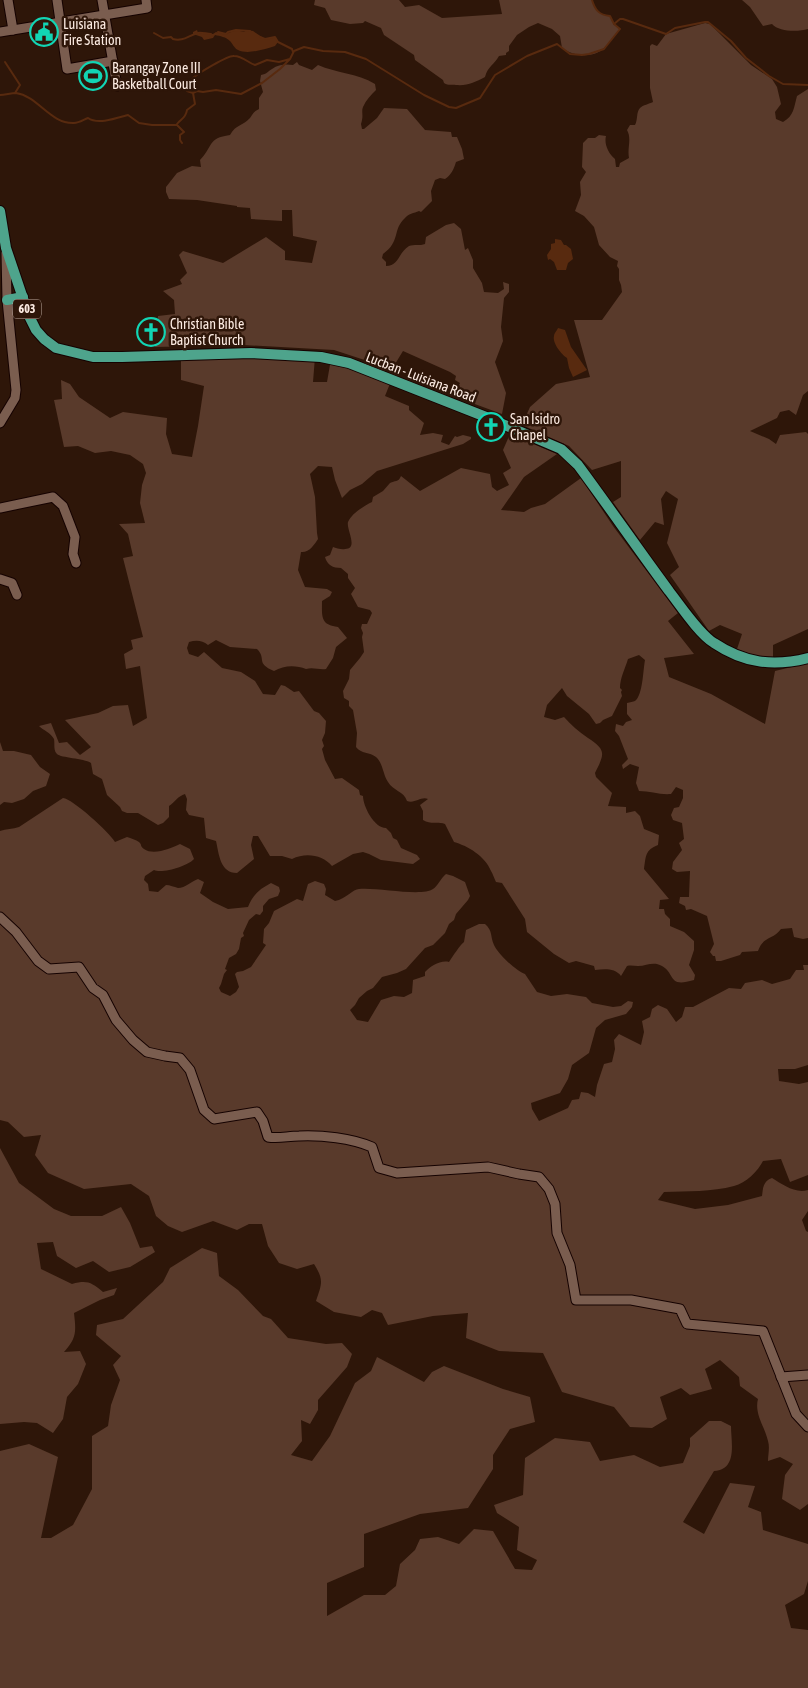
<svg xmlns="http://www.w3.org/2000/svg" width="808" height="1688" font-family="'Asap Condensed',sans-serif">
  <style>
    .green { fill: #593a2b }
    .water { fill: #582a0f }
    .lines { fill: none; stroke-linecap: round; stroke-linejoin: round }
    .stream { stroke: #582a0f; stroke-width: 2 }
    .minor-casing { stroke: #150200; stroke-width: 11 }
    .major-casing { stroke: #150200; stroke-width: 12 }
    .minor { stroke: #7a5d4f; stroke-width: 9 }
    .major { stroke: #4ea48c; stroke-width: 10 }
    .labels { text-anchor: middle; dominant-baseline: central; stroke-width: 5; stroke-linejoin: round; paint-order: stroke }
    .shield { fill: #2e1609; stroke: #beaba1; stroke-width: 1 }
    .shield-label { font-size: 12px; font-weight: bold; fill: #fcebe2 }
    .poi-label { font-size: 14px; fill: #fcebe2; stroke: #2e1609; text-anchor: start }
    .street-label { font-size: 14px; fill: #fcebe2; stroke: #2e1609 }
  </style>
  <rect width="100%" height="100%" fill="#2e1609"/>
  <!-- green -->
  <g class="green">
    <path d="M315 0H399L405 7 419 5 442 18 502 14 499 0H592C595 10 600 15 610 16L614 24 620 29C615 35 610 43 604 48 593 59 573 56 562 48L560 36 552 29 538 23 529 27 517 35 509 46V51L506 53V55L499 56C494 65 488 66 485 77 475 82 468 86 456 85 451 84 449 86 444 83L443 80 415 60 414 55 384 35 381 28 365 21 363 23 350 24 331 20 325 8 314 5Z"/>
    <path d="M742 0H808V29C798 32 779 32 772 24L763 26 750 7Z"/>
    <path d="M705 23 710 24 751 65 772 79 777 87 781 104 775 112 776 119 783 122C794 116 794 107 797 96L808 89V391L803 395 796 415 789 410 780 412 777 418 750 431 769 439 776 444 780 435 806 432 808 434V629L773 645V657L755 656 737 649 742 634 720 625 709 631 670 575 679 567 667 543 678 499 666 491 661 499 664 525 655 522 640 540 613 502 621 497V461L592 470 569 446 522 425 530 407 556 384 590 377 574 320H602L622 292 621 285 619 280V269L617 266 618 261 610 257 599 245 594 227 584 216 575 211 581 195 580 182 586 172 582 167 583 143 588 138H595L599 135 606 136C604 144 608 153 615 159L616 167H619L620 163 629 158C627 148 632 139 627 130L630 125H635C638 120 636 112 640 108 643 105 649 104 653 102L650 88V46L652 44 657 46 666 34Z"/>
    <path d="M297 62 299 65 312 70 318 65C336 73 357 73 375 84L376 90C371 95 366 100 363 107 361 112 364 115 361 124L362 129H364L377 118 384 108 407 109 425 130 451 132 452 137H457L462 149 464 159 456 162C454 169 451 175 445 179L440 178 435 180 431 191 432 201 421 212 419 211C414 213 408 214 405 218 392 230 401 241 383 254L382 258 386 262V266C399 266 398 253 409 246 414 244 420 246 425 244L426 237 446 225 454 223 461 229 465 250 468 248 473 260V268L482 283 484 292 498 293 504 289 503 282 509 284V292L504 298 501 327 503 341 495 362 506 393 502 414 453 396 460 383 455 380 456 376 450 372 403 351 392 369 334 350 243 345 155 347 158 316 175 314 174 300 163 291 182 284 180 280 187 273 179 255 183 251 223 263 266 237 285 251V260L312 263 317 241 293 236 292 210H282V221L251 219 250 208 237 207V206L197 200 169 199 166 192V187L177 173 192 166 201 167 200 160C213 147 207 138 230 135 236 124 243 126 250 118 253 114 253 112 259 109V98L263 92 260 81 261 75C267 74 267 72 272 69 279 64 286 64 293 65Z"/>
    <path d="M104 66 106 80 82 85 79 71Z"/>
    <path d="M181 355 315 357 313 382H327L331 359 391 381 385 396 409 406V410L424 423 420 435 433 433 443 435 441 442 449 445 455 436 457 437 463 435 471 437V439L463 444 377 471 362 484 350 490 342 498 335 480 332 467 318 466 310 474 315 497 317 533 318 539C314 545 309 553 301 552L298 570 305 587 327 589 332 592 330 596 322 601C322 616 320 625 338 627L347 638 336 647 333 658 326 669C319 670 313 667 306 669 296 665 284 665 274 671 255 663 267 659 257 649L230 647 216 640 208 645C202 640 196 640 189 642L187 648 189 654 198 657 204 652 222 668 241 672 255 681 263 694 275 695 281 685 285 686 294 692 299 691 314 711 319 713 326 721 325 733 322 740 324 746 322 749 325 760 335 779 342 778 359 790 360 795 363 796C363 806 374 828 386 828L391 833 393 838 397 840 401 848 417 855 420 859 413 864 381 860 369 854 363 852 353 854 332 866C323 855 306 852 292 859L282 856H270L258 836H253L251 845 254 859 237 873C220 873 219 854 216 841L206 838 204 818 189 815 186 810 187 799 185 794C178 796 175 802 169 806V817L163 823 158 825 138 813H127L122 811 120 807 107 795 102 779 93 774 91 763C83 758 61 758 57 754 53 750 55 744 54 739 51 733 43 730 39 726L51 723 59 743 67 742 80 755 91 747 65 720 98 713 113 706 128 705 133 726 147 718 140 666 126 669 124 654 133 649 131 640 143 637 123 558 133 556 128 534 119 524 145 523 140 503 142 485 146 473 143 464 130 455 111 451 95 453 78 446 64 447 54 400 62 399 61 380 70 384 79 397 110 418 123 412 167 418 166 434 172 454 192 457 198 426 204 386 181 380Z"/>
    <path d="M510 434 557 454 524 477 501 510 524 512 531 508 545 504 581 478 613 526 678 613 668 621 694 654 664 658 669 677 711 694 765 724 775 671 808 663V938L803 939 794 937 792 928 781 929C773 940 763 936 758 951L742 952 740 955 721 961H716L715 956H713L710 952 714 944 707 916 691 909 686 910 685 906 679 903 680 897H689L690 871 677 872 672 869 673 862 682 850 679 843 684 839 682 823 673 820 671 815 674 808 679 807 683 798V790L676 787 671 794C660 795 650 791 639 791L636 783 639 767 630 764 623 769 622 765 628 759 619 736 615 731 616 724 623 726 626 722 632 720 627 714V703C630 702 633 702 635 701 643 695 643 670 645 660L639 655 628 659C625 669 620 678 620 688L622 690 621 692 622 696 612 716 603 720 600 723 596 724 589 714 567 696 562 688 547 705 544 717 555 720 564 717C571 725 579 732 588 738 606 750 605 753 595 773L596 777 612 793 608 806 626 807V813L635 811 640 816 644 829 659 835 658 845C645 850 646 856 644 869L669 899 660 900 659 909H664L665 914 670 919V926L684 932 694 941V950L689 965 695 975 694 980C667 988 676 974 662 966 653 961 647 966 638 966 634 966 631 965 627 966L621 976C615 968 605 969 595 970L594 966 576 961 569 963 554 954 527 932 525 919 502 883 496 882C494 878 493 874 491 871 485 856 468 846 454 842L445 824C437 821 431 825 423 820V811L420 805 428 799C421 796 415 804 407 801 404 791 393 791 388 782 383 775 383 763 376 757 370 752 361 754 356 747L357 733 353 710 349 706V701L344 698 343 691 349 679 350 670 360 658 364 652 362 637 363 633 361 628 362 624H367L372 613 370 610 358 607 351 594 355 588 348 578V574L341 568C333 568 327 565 325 557L330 555 333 547C336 548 342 550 345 549 359 549 346 529 348 522 352 513 364 506 372 502L373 497 383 491 390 483C395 480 398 483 401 476L420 491 461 468 490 474 492 487 497 491 509 485 503 473 511 468 503 450Z"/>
    <path d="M0 742 3 751H14L31 755 40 767 50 774 46 786 33 791 24 799 12 803 4 802 0 805Z"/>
    <path d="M63 798C73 799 109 832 115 842L127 837C131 838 136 840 139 842 143 846 139 845 144 849 154 856 171 848 180 844L190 849 194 859C188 866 162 874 154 870L145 876 144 880 148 884 149 891 158 892 166 885C170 885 174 887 178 888 185 888 192 881 198 879L204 882 200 893 213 902 228 909 248 907C253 894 260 889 271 883L279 887 280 891 278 896 269 899 263 906V911L260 915 256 914 249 920 243 933 244 936 241 938 239 949 236 954 229 958 225 969 227 970 224 974 221 984 219 988 221 992 230 996 236 992 239 987 235 974 237 972 243 971 251 967 266 945 263 943 264 929 269 923 274 911 297 899 303 901 308 884 315 881 324 884 326 889 325 895 335 901C346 899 353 889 359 889 376 887 422 897 433 889 438 886 440 879 446 874L453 876 465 882 470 896 468 900 456 914 454 920 449 924 445 933 433 945 425 948 406 969 397 973 382 977 373 988 367 991 359 998 355 1005 350 1010 357 1020 368 1022 381 1000 394 996 404 997 412 993 413 980 425 976V972C431 966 440 960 449 962 453 956 460 945 464 942L466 930 479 924H485C493 931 490 936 494 945 498 954 516 971 525 974L537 992 551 996 567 994 586 997 592 1003 613 1007 621 1006 628 1001 633 1002 632 1007 626 1014 605 1020 596 1028 589 1053 572 1065 568 1079 560 1093 531 1103 532 1109 539 1121 568 1108 572 1100 579 1099 581 1092 588 1093 595 1097 597 1085 604 1064 612 1062 615 1049 614 1040 619 1034 641 1045 644 1032 642 1021 650 1017 652 1009 658 1005 667 1009 676 1022 682 1017 685 1007H693L729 988 741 989 745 983 762 980 772 984 790 979 796 970H804L803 965H808V1065L795 1069H778L779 1081 799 1084 808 1082V1175L790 1182 781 1159 763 1161C758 1171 746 1183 734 1186 712 1192 687 1191 664 1192L658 1200 695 1209 728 1205 762 1196C763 1188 763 1181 772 1178 782 1184 795 1194 808 1190V1211L802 1220 806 1231 808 1232V1504L800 1510 782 1499 785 1475 793 1464 780 1457 768 1461C768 1455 770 1447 768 1441 765 1427 754 1414 758 1399L740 1386 739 1377 720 1360 705 1369 712 1389 690 1395 681 1388 660 1397 667 1419 652 1428 630 1427 614 1407 562 1392 543 1353 499 1351 466 1338 468 1313 433 1316 388 1325 382 1313 372 1310 361 1317 334 1312 316 1301C322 1283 324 1280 314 1264L297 1269 279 1263 268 1246 262 1224H249L237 1230 213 1221 182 1232 168 1226 156 1216 149 1196 131 1184 84 1189 48 1173 35 1155 41 1135 24 1137 8 1122 0 1120V831C6 829 13 829 19 827Z"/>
    <path d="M0 1148 19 1183 54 1209 71 1216H102L121 1207 130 1223 140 1248 152 1246 155 1252 130 1267 109 1272 93 1261 76 1268 57 1256 53 1242 37 1243 41 1269 72 1284C87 1280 91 1282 103 1292L117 1288 114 1295 100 1300 74 1313C76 1331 77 1338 64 1352L80 1351 86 1364 78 1384 67 1397 63 1419 53 1433 37 1423 24 1422 0 1424Z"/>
    <path d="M202 1248 217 1253 219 1276 238 1290 263 1316 271 1319 288 1338 326 1344 342 1343 352 1354 347 1367 318 1400V1410L310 1424 301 1420 302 1441 291 1455 312 1461 330 1436 355 1383 371 1371 377 1357 424 1382 432 1372 444 1366 503 1389 530 1397 535 1422 510 1429 493 1455V1469L468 1508 420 1514 364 1534V1567L327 1583V1616L364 1595H385L396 1586 400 1564 415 1550 420 1539 438 1537 459 1544 474 1529 493 1531 515 1569 532 1570 537 1560 517 1550 519 1527 497 1513 494 1505 523 1495 525 1458 555 1438 590 1442 600 1461 634 1455 660 1467 683 1463 690 1446V1438L709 1421H721L731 1426C731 1442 738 1470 714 1471L683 1522 704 1534 730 1483 755 1486 748 1507 761 1512 763 1530 808 1544V1581L804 1594 785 1605 791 1628 808 1630V1688H0V1451L29 1444 58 1457 41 1538H51L73 1525 92 1489V1436L108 1426 111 1405 120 1380 113 1365 121 1356 96 1335 97 1325 123 1319 163 1282 170 1268Z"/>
  </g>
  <!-- water -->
  <g class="water">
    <path d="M197 30 198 33 213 34 216 32 226 34 236 30 244 32 247 30 253 31 265 39 275 37 278 42 275 46C265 49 248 55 238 50 234 48 233 44 230 41 226 37 220 36 215 35L213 38 204 40 202 37 193 34V32Z"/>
    <path d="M555 239 561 240 564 245H566L571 249 573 259 568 263 566 270H557L554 262 550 259 548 260 547 255 551 249V244L555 243Z"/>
    <path d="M558 328 565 330 571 347 587 370 573 377 569 368 567 358C562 355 552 343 554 336 554 333 557 331 558 328Z"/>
  </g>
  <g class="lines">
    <!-- stream -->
    <g class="stream">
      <path d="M614 24 620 19H623L666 34 675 28 705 22H708L731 41 746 58 769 76 783 84 808 85"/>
      <path d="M218 32 226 34 228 32 236 30 250 31"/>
      <path d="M154 33 163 38 171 37 173 39C183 42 189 35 198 33 201 32 207 34 211 34"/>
      <path d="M260 37 265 39 275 37 278 42 292 49 293 52"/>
      <path d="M290 59 279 62 267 60 255 65C248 63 243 56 234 56 228 55 197 74 193 78 191 81 189 85 186 88L187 91 193 93 197 91 203 92 216 90 241 94 262 83 280 69 290 59 294 51 304 47 323 51 345 52 366 59 424 95 449 107 456 108 480 98 495 75 527 56 557 44 570 54 582 55 589 54 604 49 620 29 614 24 610 16C599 15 595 10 592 0"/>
      <path d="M5 62 20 85 15 93"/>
      <path d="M0 95C5 95 11 93 16 93 38 96 50 124 74 123 79 123 83 120 88 118 98 125 117 118 128 115L139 123 152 125H177L184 132 180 135V140L182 143"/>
      <path d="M177 124C181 119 186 118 187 110L195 104 193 93"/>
    </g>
    <defs>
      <g id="minor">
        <path d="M8 0 13 30"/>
        <path d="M57 0 67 69 113 61"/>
        <path d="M102 0 117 86"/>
        <path d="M0 32 147 8 146 0"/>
        <path d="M0 423 15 398 16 390 7 300 6 253"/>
        <path d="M0 508 53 497 63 506 75 537 73 554 76 563"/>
        <path d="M0 579 12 583 17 595"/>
        <path d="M0 917 16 932 38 961 49 969 79 967 93 988 103 995 116 1020 133 1040 147 1052 165 1056 180 1058 190 1070 204 1110 214 1119 257 1112 263 1121 268 1137C278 1139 288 1136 299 1136 322 1135 351 1138 372 1147L379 1168 397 1173 488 1167 519 1174 539 1177 549 1189 555 1204 557 1233 570 1265 576 1300H631L680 1309 687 1324 763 1331 796 1414 808 1427"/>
        <path d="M781 1377 808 1375"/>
      </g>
      <g id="major">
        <path d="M0 211 6 248 29 316 36 330 44 339 56 348 93 357H122L251 353 321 357 349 363 486 417 561 449 578 465C609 507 638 549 669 591 680 605 699 634 714 643 744 663 773 667 808 658"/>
        <path d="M7 300 23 297"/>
      </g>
    </defs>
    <!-- minor casing -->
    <use href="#minor" class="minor-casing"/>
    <!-- major casing -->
    <use href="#major" class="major-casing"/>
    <!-- minor -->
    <use href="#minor" class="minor"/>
    <!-- major -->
    <use href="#major" class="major"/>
  </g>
  <!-- icons -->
  <defs>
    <symbol id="civic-ring" viewBox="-11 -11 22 22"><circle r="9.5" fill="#2e1609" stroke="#12d5b4" stroke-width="1.5"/><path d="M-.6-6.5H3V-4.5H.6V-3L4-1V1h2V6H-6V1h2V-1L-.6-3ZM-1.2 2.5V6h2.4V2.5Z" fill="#12d5b4"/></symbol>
    <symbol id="stadium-ring" viewBox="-11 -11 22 22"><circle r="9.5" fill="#2e1609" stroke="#12d5b4" stroke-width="1.5"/><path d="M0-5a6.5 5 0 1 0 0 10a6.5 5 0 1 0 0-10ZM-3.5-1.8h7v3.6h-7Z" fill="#12d5b4"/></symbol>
    <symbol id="church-ring" viewBox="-11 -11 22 22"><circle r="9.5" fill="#2e1609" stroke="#12d5b4" stroke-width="1.5"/><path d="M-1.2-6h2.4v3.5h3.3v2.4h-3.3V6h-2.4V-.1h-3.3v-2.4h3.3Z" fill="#12d5b4"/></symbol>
  </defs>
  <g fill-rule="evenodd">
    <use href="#civic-ring" x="28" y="16" width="32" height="32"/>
    <use href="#stadium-ring" x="77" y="60" width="32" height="32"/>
    <use href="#church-ring" x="135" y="316" width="32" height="32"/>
    <use href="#church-ring" x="475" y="411" width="32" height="32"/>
  </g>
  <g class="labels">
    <!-- shield labels -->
    <rect class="shield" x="13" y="299.5" width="28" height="19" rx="4"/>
    <g class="shield-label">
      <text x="27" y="309">603</text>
    </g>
    <!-- poi labels -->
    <g class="poi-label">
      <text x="63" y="24">Luisiana<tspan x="63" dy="16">Fire Station</tspan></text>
      <text x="112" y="68">Barangay Zone III<tspan x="112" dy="16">Basketball Court</tspan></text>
      <text x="170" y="324">Christian Bible<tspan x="170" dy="16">Baptist Church</tspan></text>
      <text x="510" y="419">San Isidro<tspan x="510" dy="16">Chapel</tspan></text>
    </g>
    <!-- street labels -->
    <g class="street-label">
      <text transform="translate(421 377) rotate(21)">Lucban - Luisiana Road</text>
    </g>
  </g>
</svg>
